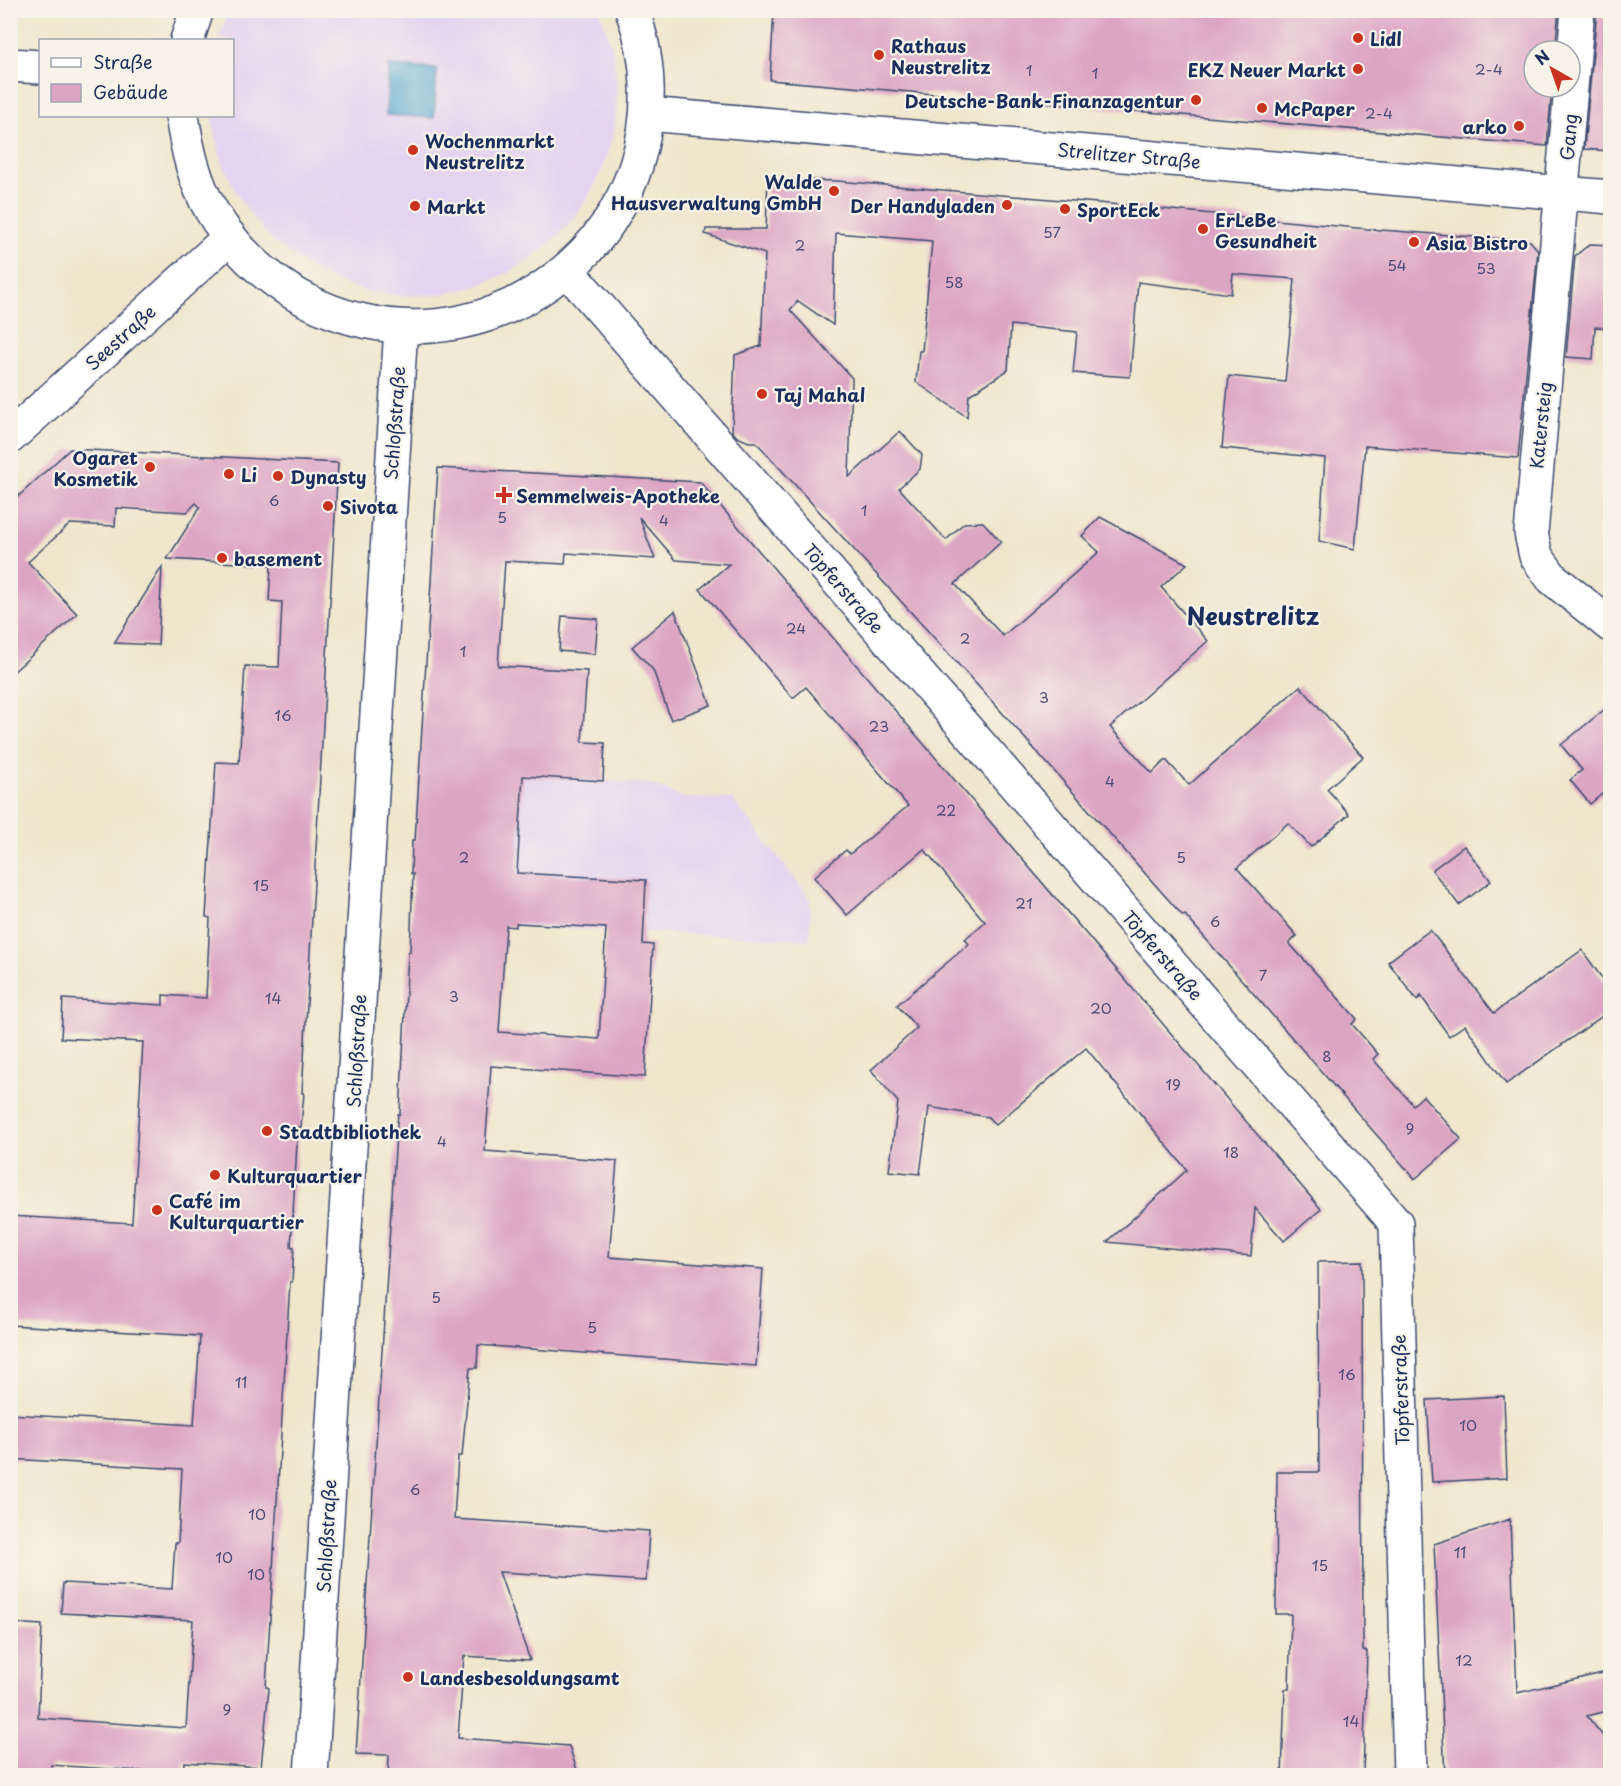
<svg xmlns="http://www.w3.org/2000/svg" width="1621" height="1786" font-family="'Playpen Sans',sans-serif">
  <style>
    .built { fill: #e4d3f1 }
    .water { fill: #57a9d2; stroke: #396c98; stroke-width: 1.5 }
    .building { fill: #dda5c4; fill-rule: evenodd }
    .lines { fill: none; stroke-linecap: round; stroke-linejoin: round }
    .minor-casing { stroke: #3b4a6e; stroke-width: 36 }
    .minor { stroke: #fff; stroke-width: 33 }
    .poi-dot { fill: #c8321e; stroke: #f7f3e8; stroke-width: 2 }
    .labels { text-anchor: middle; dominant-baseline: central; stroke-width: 4.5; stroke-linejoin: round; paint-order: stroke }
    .number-label { font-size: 15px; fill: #4c4c78 }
    .poi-label { font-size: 18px; font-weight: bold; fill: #1b2f5e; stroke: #f7f3e8; text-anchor: start }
    .street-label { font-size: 18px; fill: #1b2f5e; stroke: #f7f3e8 }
    .district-label { font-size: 24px; font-weight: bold; fill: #1b2f5e; stroke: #f7f3e8 }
  </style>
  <rect width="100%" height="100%" fill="#f7f3e8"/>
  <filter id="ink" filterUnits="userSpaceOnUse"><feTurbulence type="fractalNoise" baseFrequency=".0167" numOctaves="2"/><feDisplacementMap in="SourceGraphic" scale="12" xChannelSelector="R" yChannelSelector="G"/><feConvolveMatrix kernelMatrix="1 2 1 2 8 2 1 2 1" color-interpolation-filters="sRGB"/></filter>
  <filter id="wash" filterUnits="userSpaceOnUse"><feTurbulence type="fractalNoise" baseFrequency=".008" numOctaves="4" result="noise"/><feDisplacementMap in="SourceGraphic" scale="24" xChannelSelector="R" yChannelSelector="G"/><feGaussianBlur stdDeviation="1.35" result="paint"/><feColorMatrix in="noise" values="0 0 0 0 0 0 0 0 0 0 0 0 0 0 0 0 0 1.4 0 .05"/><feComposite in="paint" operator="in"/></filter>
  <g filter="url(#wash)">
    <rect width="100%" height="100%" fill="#f0e6cc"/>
    <!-- built -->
    <g class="built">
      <path d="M229 11H600L612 48 617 83 616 112 613 134 604 165 590 194 570 223 547 246 514 270 475 287 436 295 403 296 369 292 339 283 308 267 276 244 252 217 236 193 223 164 215 136 212 116H232V40H218Z"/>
      <path d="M419 770 650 784 683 798 732 799 810 898V940L411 921Z"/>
    </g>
    <!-- water -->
    <path class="water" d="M389 66 437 69 434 118 386 115Z"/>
    <g id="blocks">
      <!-- building -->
      <g class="building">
        <path d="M774 10H937L1013 17V10H1559L1555 51H1534V87H1552L1547 146 770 80Z"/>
        <path d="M1597 10H1611V151L1584 149Z"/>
        <path d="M768 179 837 181 1121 205 1367 229 1530 241 1538 250 1518 458 1365 446 1355 549 1319 541 1325 458 1222 448 1229 376 1285 382 1295 279 1233 274 1231 294 1138 282 1130 377 1073 373 1077 332 1011 325 1008 370 969 395 967 417 916 382 919 351H922L932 241 836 233 833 325 798 301 790 310 852 378 849 477 900 431 922 455 920 469 899 488 946 540 964 523 983 522 1001 542 955 584 1003 636 1099 552 1082 536 1100 517 1187 564 1161 587 1208 641 1110 727 1152 773 1166 760 1189 785 1300 686 1363 757 1327 789 1349 814 1311 847 1288 823 1237 868 1297 936 1289 943 1357 1019 1352 1024 1378 1054 1373 1059 1413 1105 1423 1096 1461 1139 1415 1179 1185 915 1183 916 998 708 756 442H749L737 437 732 431 735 355 761 346 765 254 705 234 706 229H766Z"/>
        <path d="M1590 244 1611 245V328L1595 327 1593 359 1566 357 1575 256Z"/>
        <path d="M70 449 338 463 302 1093H304L301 1127H298L291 1247H294L292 1282H290L266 1687 269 1688 261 1767 184 1762 183 1774 51 1765 50 1776H10V1623L42 1625 38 1718 186 1728 193 1620 61 1613 63 1583 172 1589 175 1543H178L182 1469 10 1459V1414L194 1425 200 1336 10 1325V1216L132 1223 143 1042 61 1038 63 999 163 1005V995L206 998 210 918 206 917 216 762 239 763 245 666 279 667 282 602 269 601 271 565 167 559 200 507 196 503 187 512 116 508 115 526 70 524 28 562 77 614 10 675V504Z"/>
        <path d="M438 468 700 482 1321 1209 1284 1241 1255 1208 1251 1256 1107 1242 1187 1170 1086 1048 995 1125 988 1117 929 1107 920 1174 889 1171 898 1102 871 1070 917 1028 897 1005 969 944 965 939 985 922 924 849 847 915 814 877 846 850 850 854 908 806 806 687 793 698 700 589 729 564 676 560 639 517 655 559 566 553 565 564 505 561 498 666 587 671 582 742 605 743 603 781 523 776 517 873 646 880 643 944 653 945 645 1077 491 1066 485 1151 617 1161 609 1257 763 1269 756 1366 478 1345 477 1368H470L462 1456H458L454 1519 649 1531 646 1581 499 1572 530 1660 464 1656 458 1738 569 1746 579 1776H388L389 1755 356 1754 396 1134 398 1114H400L408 952H410L413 874H411L412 840H415L418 793ZM516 923 606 928 599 1039 499 1032 506 926 516 927Z"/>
        <path d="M162 567 158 645 114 643Z"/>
        <path d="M675 611 711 705 671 720 653 670 632 647Z"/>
        <path d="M562 616 598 619 595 654 559 651Z"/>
        <path d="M1611 704V804L1602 794 1590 804 1570 780 1582 770 1561 745Z"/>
        <path d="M1464 846 1491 881 1459 905 1432 870Z"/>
        <path d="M1430 930 1494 1013 1582 950 1611 991V1010L1506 1084 1465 1025 1449 1036 1421 996 1417 1000 1388 962Z"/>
        <path d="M1362 1261 1363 1651H1367L1363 1776H1282L1285 1689H1289L1291 1614H1276L1277 1472H1319L1318 1262Z"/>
        <path d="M1504 1396 1507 1478 1432 1482 1427 1400Z"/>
        <path d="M1510 1519 1517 1693 1611 1671V1710L1587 1716 1611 1746V1776H1445L1434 1544Z"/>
      </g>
    </g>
  </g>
  <g filter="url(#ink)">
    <use href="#blocks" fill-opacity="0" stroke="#3b4a6e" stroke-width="1.5"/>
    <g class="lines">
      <defs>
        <g id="minor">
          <path d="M1578 10 1531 533 1536 556 1552 578 1610 625"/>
          <path d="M187 40 197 10"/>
          <path d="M10 65 40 67"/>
          <path d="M647 114 1610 197"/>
          <path d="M182 116C187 148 194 181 211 210 281 328 437 364 549 283 590 254 620 214 636 166 652 115 651 60 632 10"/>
          <path d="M567 270 1396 1223 1410 1776"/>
          <path d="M10 437 230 237"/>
          <path d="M311 1776 401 327"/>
        </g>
      </defs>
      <!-- minor casing -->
      <use href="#minor" class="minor-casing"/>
      <!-- minor -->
      <use href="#minor" class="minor"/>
    </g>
  </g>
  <!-- markers -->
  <g class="poi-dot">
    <circle cx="1358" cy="38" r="6"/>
    <circle cx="879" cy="55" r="6"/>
    <circle cx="1358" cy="69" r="6"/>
    <circle cx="1196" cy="100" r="6"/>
    <circle cx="1262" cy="108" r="6"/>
    <circle cx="1519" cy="126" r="6"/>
    <circle cx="413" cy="150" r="6"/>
    <circle cx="834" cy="191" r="6"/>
    <circle cx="1007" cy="205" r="6"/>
    <circle cx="415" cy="206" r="6"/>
    <circle cx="1065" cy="209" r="6"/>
    <circle cx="1203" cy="229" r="6"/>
    <circle cx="1414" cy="242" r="6"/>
    <circle cx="762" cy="394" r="6"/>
    <circle cx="150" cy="467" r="6"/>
    <circle cx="229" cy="474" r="6"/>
    <circle cx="278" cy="476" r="6"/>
    <path d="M501 486h6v6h6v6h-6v6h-6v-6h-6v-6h6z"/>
    <circle cx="328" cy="506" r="6"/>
    <circle cx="222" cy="558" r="6"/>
    <circle cx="267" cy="1131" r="6"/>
    <circle cx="215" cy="1175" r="6"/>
    <circle cx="157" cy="1210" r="6"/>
    <circle cx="408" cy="1677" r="6"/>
  </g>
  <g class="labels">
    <!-- number labels -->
    <g class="number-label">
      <text x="1489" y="68">2-4</text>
      <text x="1029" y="69">1</text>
      <text x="1095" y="72">1</text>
      <text x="1379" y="112">2-4</text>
      <text x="1052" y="231">57</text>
      <text x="800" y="244">2</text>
      <text x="1397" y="264">54</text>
      <text x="1486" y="267">53</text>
      <text x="954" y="281">58</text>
      <text x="274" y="499">6</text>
      <text x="864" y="509">1</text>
      <text x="502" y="516">5</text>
      <text x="664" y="519">4</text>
      <text x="796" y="627">24</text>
      <text x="965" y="637">2</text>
      <text x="463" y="650">1</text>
      <text x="1044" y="696">3</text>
      <text x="283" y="714">16</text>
      <text x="879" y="725">23</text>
      <text x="1110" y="780">4</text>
      <text x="946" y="809">22</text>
      <text x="464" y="856">2</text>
      <text x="1181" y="856">5</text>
      <text x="261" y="884">15</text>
      <text x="1024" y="902">21</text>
      <text x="1215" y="920">6</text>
      <text x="1263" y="974">7</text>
      <text x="454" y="995">3</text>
      <text x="273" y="997">14</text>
      <text x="1101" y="1007">20</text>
      <text x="1327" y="1055">8</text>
      <text x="1173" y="1083">19</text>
      <text x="1410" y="1127">9</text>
      <text x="442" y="1140">4</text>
      <text x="1231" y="1151">18</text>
      <text x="436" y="1296">5</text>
      <text x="592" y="1326">5</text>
      <text x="1347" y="1373">16</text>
      <text x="241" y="1381">11</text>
      <text x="1468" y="1424">10</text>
      <text x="415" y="1488">6</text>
      <text x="257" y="1513">10</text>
      <text x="1460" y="1551">11</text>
      <text x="224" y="1556">10</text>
      <text x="1320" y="1564">15</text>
      <text x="256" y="1573">10</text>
      <text x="1464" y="1659">12</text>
      <text x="227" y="1708">9</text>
      <text x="1351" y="1720">14</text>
    </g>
    <!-- poi labels -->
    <g class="poi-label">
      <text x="1370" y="38">Lidl</text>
      <text x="891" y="45">Rathaus<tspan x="891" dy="21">Neustrelitz</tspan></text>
      <text x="1346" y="69" text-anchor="end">EKZ Neuer Markt</text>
      <text x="1184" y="100" text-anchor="end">Deutsche-Bank-Finanzagentur</text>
      <text x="1274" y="108">McPaper</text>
      <text x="1507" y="126" text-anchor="end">arko</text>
      <text x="425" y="140">Wochenmarkt<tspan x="425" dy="21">Neustrelitz</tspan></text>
      <text x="822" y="181" text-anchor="end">Walde<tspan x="822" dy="21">Hausverwaltung GmbH</tspan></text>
      <text x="995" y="205" text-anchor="end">Der Handyladen</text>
      <text x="427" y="206">Markt</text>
      <text x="1077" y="209">SportEck</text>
      <text x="1215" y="219">ErLeBe<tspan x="1215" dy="21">Gesundheit</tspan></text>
      <text x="1426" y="242">Asia Bistro</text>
      <text x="774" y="394">Taj Mahal</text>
      <text x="138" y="457" text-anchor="end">Ogaret<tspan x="138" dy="21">Kosmetik</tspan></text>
      <text x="241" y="474">Li</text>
      <text x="290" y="476">Dynasty</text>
      <text x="516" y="495">Semmelweis-Apotheke</text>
      <text x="340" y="506">Sivota</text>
      <text x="234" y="558">basement</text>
      <text x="279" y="1131">Stadtbibliothek</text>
      <text x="227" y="1175">Kulturquartier</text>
      <text x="169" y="1200">Café im<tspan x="169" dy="21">Kulturquartier</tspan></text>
      <text x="420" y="1677">Landesbesoldungsamt</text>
    </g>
    <!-- street labels -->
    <g class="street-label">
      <text transform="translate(1568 137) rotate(-85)">Gang</text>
      <text transform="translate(1129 155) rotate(5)">Strelitzer Straße</text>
      <text transform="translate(120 337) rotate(-42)">Seestraße</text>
      <text transform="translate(394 423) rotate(-86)">Schloßstraße</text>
      <text transform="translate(1540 425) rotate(-84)">Katersteig</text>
      <text transform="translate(844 588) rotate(49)">Töpferstraße</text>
      <text transform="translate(1163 955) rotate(49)">Töpferstraße</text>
      <text transform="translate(356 1051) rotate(-87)">Schloßstraße</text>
      <text transform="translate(1400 1390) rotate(-92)">Töpferstraße</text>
      <text transform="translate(326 1536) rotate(-87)">Schloßstraße</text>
    </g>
    <!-- district labels -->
    <g class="district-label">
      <text x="1253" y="615">Neustrelitz</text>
    </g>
  </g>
  <!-- margin -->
  <rect width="1621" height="1786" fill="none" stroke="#f7f3e8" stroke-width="36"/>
  <!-- legend -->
  <rect x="39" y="39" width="195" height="78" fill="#f7f3e8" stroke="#9fa5b1" stroke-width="1.5"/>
  <rect x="51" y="58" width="30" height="9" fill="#ffffff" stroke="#9fa5b1" stroke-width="1.5"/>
  <text x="93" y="69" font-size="18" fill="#1b2f5e">Straße</text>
  <rect x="51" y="84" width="30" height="18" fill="#dda5c4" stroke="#9fa5b1" stroke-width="1.5"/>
  <text x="93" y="99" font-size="18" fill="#1b2f5e">Gebäude</text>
  <!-- north arrow -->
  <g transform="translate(1552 69) rotate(320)"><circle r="28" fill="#f7f3e8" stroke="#9fa5b1" stroke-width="1.5"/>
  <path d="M0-4.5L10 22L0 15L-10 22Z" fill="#c8321e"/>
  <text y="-9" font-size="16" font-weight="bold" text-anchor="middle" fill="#1b2f5e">N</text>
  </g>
</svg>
